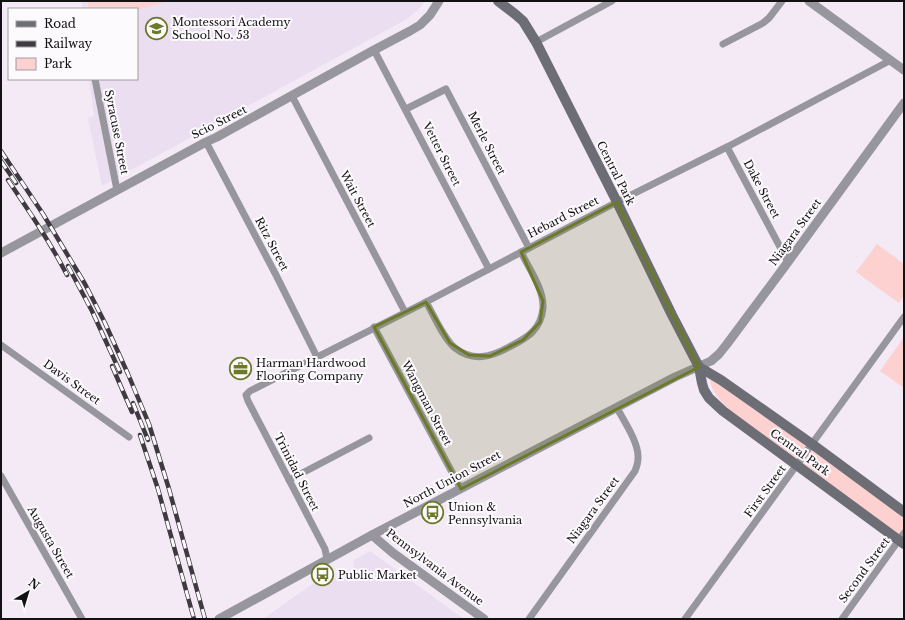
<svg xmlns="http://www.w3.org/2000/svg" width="905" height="620" font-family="'Libre Baskerville',serif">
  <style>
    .built { fill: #ebdef1 }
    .green { fill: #fcd1d0 }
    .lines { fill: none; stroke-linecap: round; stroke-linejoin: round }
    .minor { stroke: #96969c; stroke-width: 7 }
    .tertiary { stroke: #96969c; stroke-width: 9 }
    .secondary { stroke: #6c6d75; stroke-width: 10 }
    .rail-casing { stroke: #3e3a3f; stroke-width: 4.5 }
    .rail { stroke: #fdfafe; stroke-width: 3; stroke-dasharray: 9; stroke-linecap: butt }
    .marked { fill: #6c7a27; fill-opacity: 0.2; stroke: #6c7a27; stroke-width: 3; stroke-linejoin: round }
    .labels { text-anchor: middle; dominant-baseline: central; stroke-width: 4; stroke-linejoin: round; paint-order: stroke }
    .poi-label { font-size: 11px; fill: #141115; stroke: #fdfafe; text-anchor: start }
    .street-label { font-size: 11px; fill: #141115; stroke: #fdfafe }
  </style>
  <rect width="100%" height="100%" fill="#f3eaf6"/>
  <!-- built -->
  <g class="built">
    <path d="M81 1H425L419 9 407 19 102 186 88 118 94 116 89 79H137V9H82Z"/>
    <path d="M370 551 464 619H263L318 580 325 583 353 569 354 560Z"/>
  </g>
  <!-- green -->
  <g class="green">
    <path d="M88 1H169L137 10V9H88Z"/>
    <path d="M877 244 904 264V295L899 303 856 272Z"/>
    <path d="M904 337V388L880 371Z"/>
    <path d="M711 378H713L904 516V538L731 412C723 403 711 392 710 380Z"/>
  </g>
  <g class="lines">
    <!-- minor -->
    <g class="minor">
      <path d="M536 42 612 1"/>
      <path d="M723 44 763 23 769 18 782 1"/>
      <path d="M374 50 489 269"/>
      <path d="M95 79 117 190"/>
      <path d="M292 96 405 312"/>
      <path d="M406 109 446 89 529 248"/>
      <path d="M206 142 276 275 317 357"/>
      <path d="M727 147 788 262"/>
      <path d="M426 302C434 315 443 338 455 348 473 362 491 357 509 347 527 338 541 330 543 308 544 289 529 269 521 252"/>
      <path d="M374 327 461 489"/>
      <path d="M1 345 129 437"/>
      <path d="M1 476 82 619"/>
      <path d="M289 480 369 438"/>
      <path d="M327 559 325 549 248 401 246 395 250 391 426 302 617 202 727 147 891 60"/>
      <path d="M529 619 635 471C637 466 638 462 638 458 639 443 624 421 617 408"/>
      <path d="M685 619 904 317"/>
      <path d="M842 619 904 533"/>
    </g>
    <!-- tertiary -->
    <g class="tertiary">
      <path d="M809 1 904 70"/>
      <path d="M1 253 206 142 217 137 374 50 410 31 420 25 430 15 439 1"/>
      <path d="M372 535 393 553 484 619"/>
      <path d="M219 619 372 535 675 377 711 361 719 354 727 344 788 262 904 103"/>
    </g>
    <!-- secondary -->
    <g class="secondary">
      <path d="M498 1 515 14 523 21 536 42 617 202 672 315 699 367 702 383 704 390 709 398 723 411 904 544"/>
      <path d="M699 367 721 380 812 444 904 512"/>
    </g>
    <defs>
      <g id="rail">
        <path d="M1 151 43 214 85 284 105 323 128 374 149 424 169 489 205 619"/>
        <path d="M1 161 16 183"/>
        <path d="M8 180C29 211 50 242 67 275"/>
        <path d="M68 266 92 311 120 372"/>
        <path d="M112 366 132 412"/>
        <path d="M133 403 148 440"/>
        <path d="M140 435 158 489 194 619"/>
      </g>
    </defs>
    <!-- rail casing -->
    <use href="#rail" class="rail-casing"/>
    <!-- rail -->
    <use href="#rail" class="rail"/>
  </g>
  <!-- marked area -->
  <path class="marked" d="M617 202 699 367 461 489 374 327 426 302 450 343 469 355 490 356 523 340 540 322 543 301 521 252Z"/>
  <!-- icons -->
  <defs>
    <symbol id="school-ring" viewBox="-11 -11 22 22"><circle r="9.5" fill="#fdfafe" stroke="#6c7a27" stroke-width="1.5"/><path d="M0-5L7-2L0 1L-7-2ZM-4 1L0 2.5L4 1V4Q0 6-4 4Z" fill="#6c7a27"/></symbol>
    <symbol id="office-ring" viewBox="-11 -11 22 22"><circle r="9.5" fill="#fdfafe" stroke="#6c7a27" stroke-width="1.5"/><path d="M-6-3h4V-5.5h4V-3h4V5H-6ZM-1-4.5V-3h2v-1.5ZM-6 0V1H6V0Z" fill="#6c7a27"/></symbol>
    <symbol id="bus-ring" viewBox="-11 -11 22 22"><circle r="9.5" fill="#fdfafe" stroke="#6c7a27" stroke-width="1.5"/><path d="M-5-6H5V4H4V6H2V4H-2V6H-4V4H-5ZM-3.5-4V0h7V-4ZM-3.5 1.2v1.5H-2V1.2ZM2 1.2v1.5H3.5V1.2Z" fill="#6c7a27"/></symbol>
  </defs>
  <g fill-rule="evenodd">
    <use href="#school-ring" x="144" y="16" width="25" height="25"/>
    <use href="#office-ring" x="228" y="356" width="25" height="25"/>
    <use href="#bus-ring" x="420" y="500" width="25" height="25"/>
    <use href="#bus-ring" x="310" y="562" width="25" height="25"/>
  </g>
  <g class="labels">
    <!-- poi labels -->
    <g class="poi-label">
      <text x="172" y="22">Montessori Academy<tspan x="172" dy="13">School No. 53</tspan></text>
      <text x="256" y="363">Harman Hardwood<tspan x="256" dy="13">Flooring Company</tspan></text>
      <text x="448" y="507">Union &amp;<tspan x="448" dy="13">Pennsylvania</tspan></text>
      <text x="338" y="575">Public Market</text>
    </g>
    <!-- street labels -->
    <g class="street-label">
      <text transform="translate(219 122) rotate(-27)">Scio Street</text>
      <text transform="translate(117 132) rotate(79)">Syracuse Street</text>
      <text transform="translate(487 143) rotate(63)">Merle Street</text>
      <text transform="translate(442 154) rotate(63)">Vetter Street</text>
      <text transform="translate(616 173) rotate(63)">Central Park</text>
      <text transform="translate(762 189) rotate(62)">Dake Street</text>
      <text transform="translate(358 199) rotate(62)">Wait Street</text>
      <text transform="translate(563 217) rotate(-27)">Hebard Street</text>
      <text transform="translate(795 232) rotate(-54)">Niagara Street</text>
      <text transform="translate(272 244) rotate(62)">Ritz Street</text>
      <text transform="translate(72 382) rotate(36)">Davis Street</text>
      <text transform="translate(427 403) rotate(62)">Wangman Street</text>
      <text transform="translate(800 452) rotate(36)">Central Park</text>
      <text transform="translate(297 472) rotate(63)">Trinidad Street</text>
      <text transform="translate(452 479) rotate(-28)">North Union Street</text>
      <text transform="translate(765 491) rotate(-54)">First Street</text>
      <text transform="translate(593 510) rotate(-54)">Niagara Street</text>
      <text transform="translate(51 542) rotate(60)">Augusta Street</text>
      <text transform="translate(435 567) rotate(37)">Pennsylvania Avenue</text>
      <text transform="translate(864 570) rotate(-54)">Second Street</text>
    </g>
  </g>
  <!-- border -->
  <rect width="905" height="620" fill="none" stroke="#141115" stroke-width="4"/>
  <!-- legend -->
  <rect x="8" y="8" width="130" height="72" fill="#fdfafe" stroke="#a09da1"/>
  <rect x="16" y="21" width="20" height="6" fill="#6c6d75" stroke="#a09da1"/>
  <text x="44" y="28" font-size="12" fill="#141115">Road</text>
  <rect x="16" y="41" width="20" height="6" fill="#3e3a3f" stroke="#a09da1"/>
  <text x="44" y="48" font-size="12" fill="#141115">Railway</text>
  <rect x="16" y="58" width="20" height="12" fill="#fcd1d0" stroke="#a09da1"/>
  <text x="44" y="68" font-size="12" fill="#141115">Park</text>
  <!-- north arrow -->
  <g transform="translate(28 592) rotate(38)" stroke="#fdfafe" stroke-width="3" paint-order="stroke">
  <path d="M0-3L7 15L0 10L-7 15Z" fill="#141115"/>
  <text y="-6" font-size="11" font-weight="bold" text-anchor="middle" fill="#141115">N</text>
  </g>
</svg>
